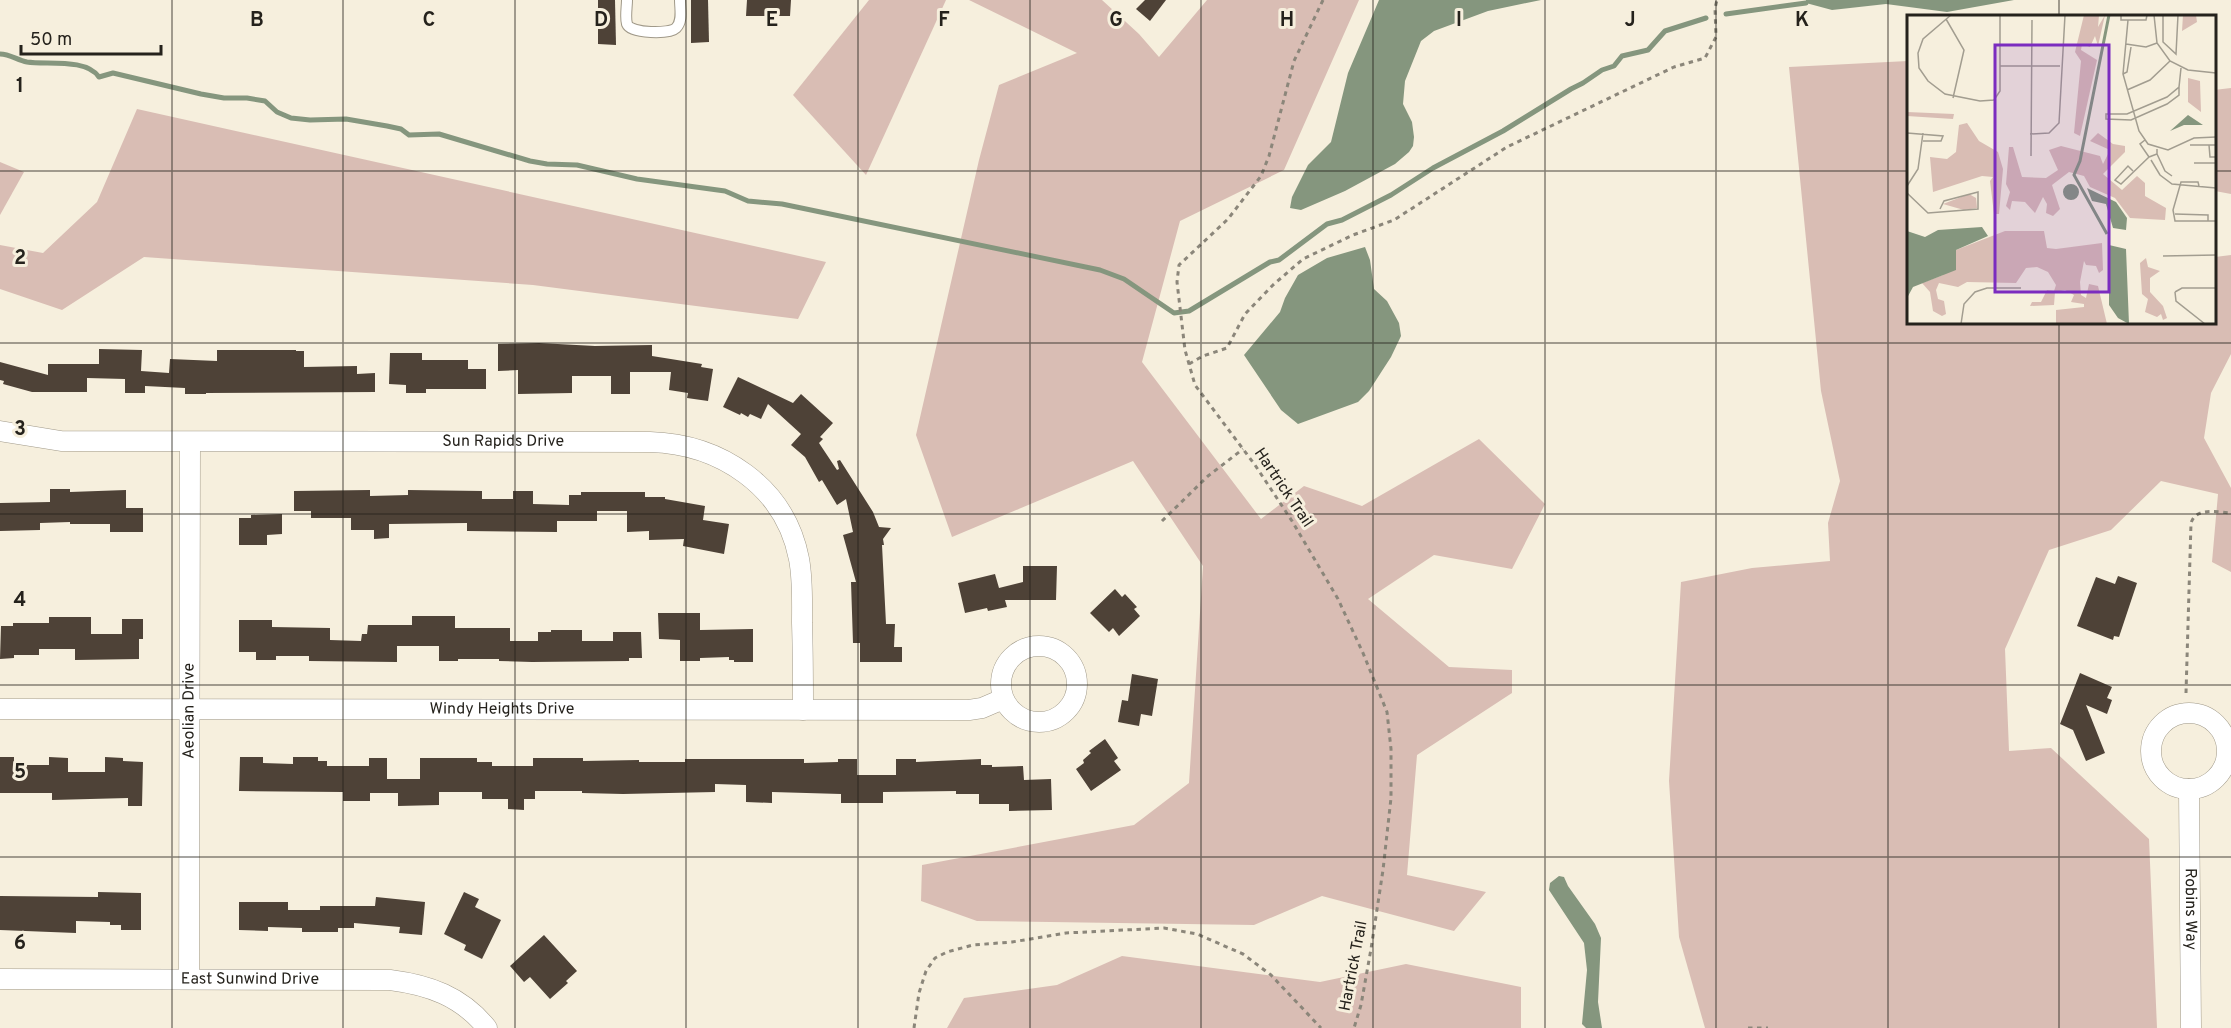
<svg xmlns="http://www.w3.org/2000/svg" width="2231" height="1028" font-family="Overpass,sans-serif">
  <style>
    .green { fill: #d9bdb4 }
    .water { fill: #85967e }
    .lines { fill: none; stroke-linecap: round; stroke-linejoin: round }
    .stream { stroke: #85967e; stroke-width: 5 }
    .building { fill: #4e4237 }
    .service-casing { stroke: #a09989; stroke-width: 12 }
    .minor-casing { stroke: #a09989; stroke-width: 21 }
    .path { stroke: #8b867a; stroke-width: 3; stroke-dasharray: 4.5 4.5; stroke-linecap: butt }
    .service { stroke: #fff; stroke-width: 10 }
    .minor { stroke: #fff; stroke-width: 20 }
    .grid { fill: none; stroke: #25221c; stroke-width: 1.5; stroke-opacity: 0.55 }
    .labels { text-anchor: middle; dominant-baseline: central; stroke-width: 6; stroke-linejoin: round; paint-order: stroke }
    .street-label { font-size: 16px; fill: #25221c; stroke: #f6efdd }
    .inset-river { fill: none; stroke: #85967e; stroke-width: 3 }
    .inset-road { fill: none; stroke: #a29d90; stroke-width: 1.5 }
    .view { fill: #7b2cbf; fill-opacity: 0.15; stroke: #7b2cbf; stroke-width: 3 }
    .inset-edge { fill: none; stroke: #25221c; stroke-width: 3 }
    .grid-label { font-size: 20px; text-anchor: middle; font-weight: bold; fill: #25221c; stroke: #f6efdd; stroke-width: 6; stroke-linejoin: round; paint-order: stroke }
  </style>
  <rect width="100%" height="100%" fill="#f6efdd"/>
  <!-- green -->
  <g class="green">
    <path d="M869 0H946L866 175 793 95Z"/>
    <path d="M969 0H1102L1139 34 1159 57 1207 0H1359L1284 170 1180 221 1142 362 1261 519 1304 486 1362 506 1479 439 1545 504 1512 569 1434 555 1368 599 1449 667 1512 670V693L1417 755 1407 875 1486 892 1454 931 1322 896 1254 925 977 921 921 901 922 865 1134 825 1189 783 1203 566 1133 461 952 537 916 435 979 160 999 85 1077 53Z"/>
    <path d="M1908 61V322H2214L2215 257 2231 255V354L2211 393 2204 438 2231 488V572L2212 562 2218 494 2161 481 2111 530 2049 550 2005 649 2009 751 2051 748 2149 839 2157 1028H1705L1679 937 1669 781 1681 582 1752 568 1830 561 1828 523 1840 481 1821 391 1789 67Z"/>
    <path d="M2231 88V194L2215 191 2214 90Z"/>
    <path d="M137 109 826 262 798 319 533 285 144 257 62 310 0 289V245L43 253 97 202Z"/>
    <path d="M0 162 24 172 0 215Z"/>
    <path d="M1122 956 1320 982 1406 964 1521 987V1028H947L964 998 1057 985Z"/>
  </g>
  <!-- water -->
  <g class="water">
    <path d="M1379 0H1541L1488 11 1434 31 1421 41 1405 81 1403 104 1412 122 1414 137 1413 146 1409 152 1395 164 1345 191 1301 210 1290 208 1292 197 1308 165 1331 142 1348 73Z"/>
    <path d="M1806 0H2014L1947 12 1886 4 1832 10 1806 3Z"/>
    <path d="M1365 247 1370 260 1374 289 1387 301 1399 323 1401 336 1391 357 1369 391 1358 402 1298 424 1281 410 1244 355 1280 312 1285 298 1298 275 1327 258Z"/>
    <path d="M1559 876 1564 877 1568 886 1595 924 1601 938 1598 1002 1602 1028H1586L1582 1024 1587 970 1584 943 1549 890 1550 883Z"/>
  </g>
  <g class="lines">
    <!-- stream -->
    <g class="stream">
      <path d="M1726 14 1806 3"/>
      <path d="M0 54C10 54 17 60 27 62 47 65 86 58 99 77L113 73 201 94 224 98H247L265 101 277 112 291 118 310 120 346 119 387 126 401 129 409 135 439 134 530 161 547 164 577 165 637 179 725 191 748 201 782 204 1100 270 1124 279 1174 313 1189 311 1270 262 1279 260 1327 224 1342 220 1391 195 1433 168 1503 131 1571 89 1583 83 1602 70 1614 66 1622 56 1648 50 1665 31 1706 18"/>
    </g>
  </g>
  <!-- building -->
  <g class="building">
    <path d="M598 0H615L616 45 598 44Z"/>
    <path d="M691 0H708L709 42 691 43Z"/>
    <path d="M747 0H791L790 16H746Z"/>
    <path d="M1145 0H1166L1150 21 1136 9Z"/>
    <path d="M539 343 595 346 652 345V356L702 364 701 367 713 369 708 401 687 398 688 393 669 390 671 372H630V394H611V376H572V393L518 394V370L498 371V344Z"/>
    <path d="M99 349 142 350 141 371 169 373 170 359 217 361V350H296V351H304V367L357 366V374L375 373V392L206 393V394H185V388L145 386V393H125V379L87 378V392H32L3 384 4 381 0 380V362L48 375V364H99Z"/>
    <path d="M390 353H422V360H468V369H486V389H426V393H406V385L389 384Z"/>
    <path d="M738 377 793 403 801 394 833 423 820 437 823 439 819 443 837 470 839 469 837 461 840 460 873 512 879 527 891 528 883 539 884 545H882L886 624H895L894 647H902V662H860V643H853L851 582H856L843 535 853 532 846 499 837 505 822 480 819 482 805 457 791 445 801 434 768 404 761 419 750 414 748 417 741 413 740 415 723 407Z"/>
    <path d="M50 489H70V492L126 490V508H143V532H110V524H70V522L40 523V530L0 531V503L50 502Z"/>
    <path d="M370 490V496L408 495V490L482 491V499H513V491H533V504L569 505V495H581V492H645V497H665V499L705 506 703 520 729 524 724 554 683 546 684 539 649 540V531L627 532V511H597V521H557V532L467 531V523L389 524V538L374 539V530H351V518H311V511H294V491Z"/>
    <path d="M282 514V534L267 535V545H239V518H251V515Z"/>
    <path d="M1023 566H1057L1056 600H1005L1007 607 988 611 987 608 965 613 958 583 995 574 999 588 1023 582Z"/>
    <path d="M2118 576 2137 583 2119 637 2114 636 2113 640 2077 626 2096 577 2115 584Z"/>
    <path d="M1115 589 1122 597 1125 594 1137 607 1134 609 1140 616 1119 636 1113 628 1109 632 1090 613Z"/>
    <path d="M658 613H700V630L753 629V662H734V660H729V657L700 658V661H680V640L659 639Z"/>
    <path d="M412 616H455V628H510V641H538V632H551V630H582V641H613V632H641L642 658H629V661L532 662 499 661V659H458V661H439V646H397V662L309 661V656H276V660H256V652H239V620H272V627L330 628V640L361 641 362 634H367L368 625H412Z"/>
    <path d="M49 617H91V634H122V619H143V639H139V659L75 660V649H39V655H14V658L0 659 1 626H13V623H49Z"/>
    <path d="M2080 673 2112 687 2107 698 2112 700 2107 714 2086 705 2105 753 2086 761 2073 730 2060 724Z"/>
    <path d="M1132 674 1158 679 1152 716 1141 714 1139 726 1118 722 1122 700 1128 701Z"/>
    <path d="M1105 739 1118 758 1114 761 1121 770 1091 791 1076 769 1084 763 1083 760 1091 753 1089 751Z"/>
    <path d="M0 757H14V765H49V757L68 758V772H105V757L123 758V761L143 762 142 806H128V798L52 800V793H0Z"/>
    <path d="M240 757H263V763L293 764V757H318V761H327V766H369V758H387V779H420V758H477V762H492V766H533V758H583V761L639 760V762H685V759H804V763L838 762V759H857V775H896V759H916V762L981 759V765H992V767L1023 766 1024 780 1051 779 1052 810 1009 811V804H979V794H956V791L883 792V803H841V794L772 792V803L746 802V785L715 784V792L623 794 582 793V791H535V799H524V810L508 809V799H482V792H439V805L398 806V793H370V801H343V792L239 791Z"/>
    <path d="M98 892 141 893V930H121V925H110V922L76 921V933L0 930V896L98 897Z"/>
    <path d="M464 892 479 899 475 907 501 920 482 959 464 950 466 945 444 934Z"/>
    <path d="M376 897 425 902 422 935 399 933 400 927 354 923V928H338V932H302V928L268 927V931L239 930V902H288V910H320V906H375Z"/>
    <path d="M544 935 577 971 566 981 568 983 550 999 530 977 524 982 510 966Z"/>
  </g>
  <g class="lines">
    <defs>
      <path id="service" d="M627 0C627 7 625 17 627 24 631 34 670 34 676 28 683 21 680 9 680 0"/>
      <g id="minor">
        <path id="s1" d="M0 431 61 441 650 442C720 444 785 486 799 559 803 580 802 602 802 623 803 652 803 681 803 710"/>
        <circle cx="1039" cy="684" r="38"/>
        <path id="s2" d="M0 709 969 710 982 708 1003 699"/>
        <circle cx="2189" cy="751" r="38"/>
        <path id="s3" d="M2189 789 2191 1028"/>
        <path id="s4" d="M0 979 390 980C429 985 461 996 487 1028"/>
        <path id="s5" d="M189 979 190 442"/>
      </g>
    </defs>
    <!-- service casing -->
    <use href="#service" class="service-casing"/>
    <!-- minor casing -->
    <use href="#minor" class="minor-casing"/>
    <!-- path -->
    <g class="path">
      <path d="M1323 0 1294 61 1269 156 1261 176 1228 219 1179 265 1177 282 1185 350 1195 385 1255 465 1292 521 1338 599 1363 653 1387 712 1391 749V798L1383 870 1371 949 1361 1005 1354 1028"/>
      <path d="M1189 364 1203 356 1227 348 1245 314 1273 285 1303 259 1353 235 1394 220 1507 147 1674 67 1705 58 1716 37 1715 8 1717 0"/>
      <path d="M1162 521 1208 476 1243 449"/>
      <path d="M2186 693 2191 523C2196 507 2217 512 2231 513"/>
      <path d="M914 1028 919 993 926 971 935 958 947 952 973 945 1012 942 1066 933 1164 928 1197 934 1243 954 1271 975 1321 1028"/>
      <path d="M1748 1028H1768"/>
    </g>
    <!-- service -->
    <use href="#service" class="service"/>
    <!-- minor -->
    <use href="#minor" class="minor"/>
  </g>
  <!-- grid -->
  <path class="grid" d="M172 0V1028M343 0V1028M515 0V1028M686 0V1028M858 0V1028M1030 0V1028M1201 0V1028M1373 0V1028M1545 0V1028M1716 0V1028M1888 0V1028M2059 0V16M0 171H1908M2214 171H2231M2059 322V1028M0 343H2231M0 514H2231M0 685H2231M0 857H2231"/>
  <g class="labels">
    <!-- street labels -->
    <g class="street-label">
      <text stroke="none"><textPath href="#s1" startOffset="504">Sun Rapids Drive</textPath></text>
      <text transform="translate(1283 488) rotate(56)">Hartrick Trail</text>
      <text stroke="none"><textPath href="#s2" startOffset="502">Windy Heights Drive</textPath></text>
      <text stroke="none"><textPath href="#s5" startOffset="268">Aeolian Drive</textPath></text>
      <text stroke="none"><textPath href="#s3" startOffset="120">Robins Way</textPath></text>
      <text transform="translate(1354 966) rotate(-79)">Hartrick Trail</text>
      <text stroke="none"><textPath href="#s4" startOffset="250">East Sunwind Drive</textPath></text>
    </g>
  </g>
  <!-- overview -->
  <g transform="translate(1907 15)">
    <rect width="309" height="309" fill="#f6efdd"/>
    <path d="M177 0H192L191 12 198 0 191 31 188 21 183 32 175 29 174 35 190 45 173 121 167 118 174 46 168 37ZM276 0H289L290 7 275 16ZM281 63 293 66 294 97 281 87ZM0 97 47 99 46 104 0 101ZM60 108 72 126 91 137 96 154 92 199H87L83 166 86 162 75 161 26 177 23 142 40 144 49 137 52 110ZM191 118 206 129 218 131V137L196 159 215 175 230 161 238 168V181L259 193 258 205 223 203 208 183 183 172 177 161 162 157 145 170 153 194 146 201 139 198 140 189 136 182 128 198 118 187 105 186 103 195 99 191 103 177 99 169 102 132H106L115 162 139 163 151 155 142 135 154 131 193 141 196 149 203 135 183 126ZM62 179 69 183 70 193 57 195 36 189ZM98 216H137L140 233 149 234 195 228 196 255 192 258 189 251 179 250 177 246 173 267 174 280 179 283 182 269 191 271 200 309H149V295L177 292V289L164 287 167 280 158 275 148 277 147 290 123 291 125 287H134L140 275 147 276 149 270 141 257 130 252 119 253 109 268 60 267 51 272 32 268 29 275 31 284 37 286 39 299 35 301 26 296 23 277 15 268 36 260 49 235ZM239 243 241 252 253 256 243 263V277L256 291 260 303 256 305 254 299 250 302 238 297 241 284 235 279 233 248Z" fill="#d9bdb4"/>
    <path d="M281 100 296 110H277L263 116ZM156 177a8 8 0 1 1 16 0a8 8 0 1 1-16 0ZM180 173 209 187 220 203 219 215 206 213 199 189 185 186ZM75 212 81 221 49 235V255L6 272 0 283V216L18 222 31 215ZM202 230 219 234 222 309 211 303 202 290Z" fill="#85967e"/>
    <path class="inset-river" d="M200 219 167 160 173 146 202 0"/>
    <path class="inset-road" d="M44 0 16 24 11 38 12 53 21 66 38 79 73 86 87 85 93 76V0M214 0V5H221L216 59 232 116 241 129 261 135 287 123 309 122M247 0 250 28 263 46 281 55 309 58M256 0V27L269 39 271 0M39 4 57 35 46 83M221 5H239L240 0M219 29 239 32 250 28M93 51H153M216 59 220 57 224 32M272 72V80L260 89 224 105 199 104V99H220L260 82 272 72 274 53M220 75 243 65 263 46M0 118 36 121 34 126H16M123 119 142 118 152 108 158 0M238 125 233 129 242 142 250 139V134M283 130H309M302 130 303 142H309M250 139 258 156 265 161M124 141 125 5M244 145 253 160 265 169 309 173M287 148H309M226 156 221 151 208 165 214 169 242 142M0 171 11 154 16 118M292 171 291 167H274L266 195 268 206H309M0 178 21 198 71 194V177L37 186 33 194M268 199 301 200V206M256 241 309 240M268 277 269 286 298 309M268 277 275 273H309M54 309 57 289 68 277 80 273H114"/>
    <path class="view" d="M88 30H202V277H88Z"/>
    <rect width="309" height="309" class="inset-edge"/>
  </g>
  <g class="grid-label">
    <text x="257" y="26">B</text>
    <text x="429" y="26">C</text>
    <text x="601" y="26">D</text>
    <text x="772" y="26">E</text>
    <text x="944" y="26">F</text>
    <text x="1116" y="26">G</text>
    <text x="1287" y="26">H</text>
    <text x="1459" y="26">I</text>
    <text x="1630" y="26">J</text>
    <text x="1802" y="26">K</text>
    <text x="20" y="92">1</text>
    <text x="20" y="264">2</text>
    <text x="20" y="435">3</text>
    <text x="20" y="606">4</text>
    <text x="20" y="778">5</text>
    <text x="20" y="949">6</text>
  </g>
  <!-- scale -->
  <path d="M21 45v9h140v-9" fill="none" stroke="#25221c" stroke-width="3"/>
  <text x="30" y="45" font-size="18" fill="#25221c" stroke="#f6efdd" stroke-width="4.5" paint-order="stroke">50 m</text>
</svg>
